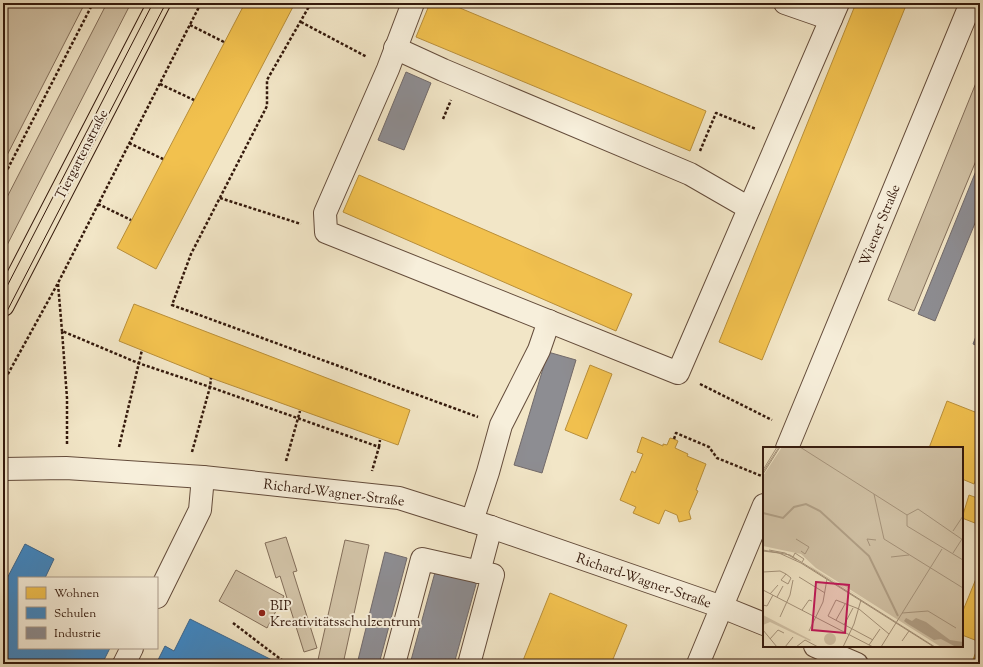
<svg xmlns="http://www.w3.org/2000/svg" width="983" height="667" font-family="'Sorts Mill Goudy',serif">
	<rect width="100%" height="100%" fill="#f2e6c7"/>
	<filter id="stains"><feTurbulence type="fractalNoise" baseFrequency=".005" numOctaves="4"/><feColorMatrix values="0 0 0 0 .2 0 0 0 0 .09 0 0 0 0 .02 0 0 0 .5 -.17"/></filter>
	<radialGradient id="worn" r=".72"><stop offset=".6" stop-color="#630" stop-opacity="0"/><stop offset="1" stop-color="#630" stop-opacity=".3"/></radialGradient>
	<g fill="#d2c3a7" stroke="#836e5a">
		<path d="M 3,3 L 85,3 L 3,163 Z"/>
		<path d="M 107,3 L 131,3 L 3,253 L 3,205 Z"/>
		<path d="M 980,73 L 980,151 L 914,311 L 888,300 Z"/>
		<path d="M 286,537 L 297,571 L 293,572 L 317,648 L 304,652 L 280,576 L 276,578 L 265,543 Z"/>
		<path d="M 345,540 L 369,545 L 343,664 L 317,664 Z"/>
		<path d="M 236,570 L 284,596 L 267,628 L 219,601 Z"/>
	</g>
	<g fill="#f2c14e" stroke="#b98f3a">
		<path d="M 245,3 L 295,3 L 156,269 L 117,248 Z"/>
		<path d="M 430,3 L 448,3 L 706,111 L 690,151 L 416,37 Z"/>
		<path d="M 856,3 L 907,3 L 762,360 L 719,342 Z"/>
		<path d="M 359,175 L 632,294 L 616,331 L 343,212 Z"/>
		<path d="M 134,304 L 410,410 L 398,445 L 211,378 L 119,341 Z"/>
		<path d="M 590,365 L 612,374 L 587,439 L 565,430 Z"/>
		<path d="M 947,401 L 980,414 L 980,467 L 974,484 L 962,479 L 962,448 L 929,448 Z"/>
		<path d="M 642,437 L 663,446 L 663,444 L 667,445 L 670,438 L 674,439 L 678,441 L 675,448 L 688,454 L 687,456 L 706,464 L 696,490 L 698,491 L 689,512 L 691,519 L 679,522 L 677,515 L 665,510 L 659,524 L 633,513 L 636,507 L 620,500 L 632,471 L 635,473 L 643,454 L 637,452 Z"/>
		<path d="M 969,495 L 980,499 L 980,525 L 962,518 Z"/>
		<path d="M 980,569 L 980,664 L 977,664 L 972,662 L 980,642 L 962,635 L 962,613 Z"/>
		<path d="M 550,593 L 627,625 L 611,664 L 522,663 Z"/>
	</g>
	<g fill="#3f88c5" stroke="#3c678e">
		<path d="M 25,544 L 54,559 L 45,578 L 19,578 L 19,648 L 110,648 L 102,664 L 3,664 L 3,586 Z"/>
		<path d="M 190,619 L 280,664 L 156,664 L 165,646 L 174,651 Z"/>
	</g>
	<g fill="#8d8d92" stroke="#726a6a">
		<path d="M 406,72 L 431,83 L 404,150 L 378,140 Z"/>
		<path d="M 980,161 L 980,211 L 935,321 L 918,314 Z"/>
		<path d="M 980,326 L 980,347 L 973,344 Z"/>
		<path d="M 548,352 L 576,360 L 542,473 L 514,465 Z"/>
		<path d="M 385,552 L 407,558 L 379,664 L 357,664 Z"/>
		<path d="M 437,565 L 478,577 L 454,664 L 410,664 Z"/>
	</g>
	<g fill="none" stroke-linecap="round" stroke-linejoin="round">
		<defs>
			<g id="minor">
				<path d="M 413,3 L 388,69 L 325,213 L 326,232 L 678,373 L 838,3"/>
				<path d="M 785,3 L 831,19"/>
				<path d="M 395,48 L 443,70 L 690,174 L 749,208"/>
				<path d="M 787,448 L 971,3"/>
				<path d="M 3,469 L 66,468 L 203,477 L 399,498 L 491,527 L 722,607 L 764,624"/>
				<path d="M 472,521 L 488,472 L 501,425 L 539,350 L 549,321"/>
				<path d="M 479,572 L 491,527"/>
				<path d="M 157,597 L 200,510 L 203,477"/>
				<path d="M 815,646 L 857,664"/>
				<path d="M 124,664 L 132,648"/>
				<path d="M 394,664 L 422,559 L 493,575 L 469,664"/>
				<path d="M 698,664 L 764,505"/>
			</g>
			<path id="major" d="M 3,305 L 159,3"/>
		</defs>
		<use href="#minor" stroke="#644c3b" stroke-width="24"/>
		<use href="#major" stroke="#34190c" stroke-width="24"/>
		<g stroke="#34190c" stroke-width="2.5" stroke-dasharray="3 2" stroke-linecap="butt">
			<path d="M 311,3 L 267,80 L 267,106 L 191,254 L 172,305 L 478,417"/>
			<path d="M 301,22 L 367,57"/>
			<path d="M 190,25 L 224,42"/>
			<path d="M 160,84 L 194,100"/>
			<path d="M 443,119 L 451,100"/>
			<path d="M 129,143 L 163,159"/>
			<path d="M 700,151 L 716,113 L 756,129"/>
			<path d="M 3,178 L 93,3"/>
			<path d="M 220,198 L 301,224"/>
			<path d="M 98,204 L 131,220"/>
			<path d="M 58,284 L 62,331"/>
			<path d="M 3,383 L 58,283 L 201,3"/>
			<path d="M 700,384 L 772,420"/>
			<path d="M 674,439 L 676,433 L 709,447 L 717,458 L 764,477"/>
			<path d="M 67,444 L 67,398 L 62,331 L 138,363 L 210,387 L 379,447 L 372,471"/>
			<path d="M 119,447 L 142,350"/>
			<path d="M 379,447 L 380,440"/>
			<path d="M 192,452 L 210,387 L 211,378"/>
			<path d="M 286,461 L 300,411"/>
			<path d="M 233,623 L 287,664"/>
		</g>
		<use href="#minor" stroke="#f7efdb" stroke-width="22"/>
		<use href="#major" stroke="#f2e6c7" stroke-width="22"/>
		<g stroke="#34190c" stroke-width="1">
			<path d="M 3,294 L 153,3"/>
			<path d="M 3,319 L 166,3"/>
		</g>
	</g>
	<circle fill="#8f2418" stroke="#f7efdb" stroke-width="1.5" cx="262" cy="613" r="4"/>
	<g text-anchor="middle" stroke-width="4" stroke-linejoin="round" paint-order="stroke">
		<g font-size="14" fill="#34190c" stroke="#f7efdb">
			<text transform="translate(81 154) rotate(-63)" y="5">Tiergartenstraße</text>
			<text transform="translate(879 225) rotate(-68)" y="5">Wiener Straße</text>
			<text transform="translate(334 492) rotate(7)" y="5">Richard-Wagner-Straße</text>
			<text transform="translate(644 580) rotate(19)" y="5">Richard-Wagner-Straße</text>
		</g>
		<g font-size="14" fill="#34190c" stroke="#f7efdb" text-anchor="start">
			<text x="270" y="610">BIP<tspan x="270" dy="16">Kreativitätsschulzentrum</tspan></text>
		</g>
	</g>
	<g transform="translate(763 447)">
		<rect width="200" height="200" fill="#f2e6c7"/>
		<path d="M 19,0 L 200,0 L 200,200 L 178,200 L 53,121 L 38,107 L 0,99 L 0,29 ZM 46,118 L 50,121 L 113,160 L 50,122 ZM 0,168 L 48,193 L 47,194 L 7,175 L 0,178 ZM61 192a6 6 0 1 1 12 0a6 6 0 1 1-12 0Z" fill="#d2c3a7"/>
		<path d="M 143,171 L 149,174 L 153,171 L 163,175 L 187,193 L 200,195 L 200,200 L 193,200 L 178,192 L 171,193 L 145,177 L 141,174 Z" fill="#b1a087"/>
		<path fill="none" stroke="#b1a087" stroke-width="2" d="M 0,66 L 20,71 L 31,60 L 43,57 L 57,64 L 106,109 L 135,169"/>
		<path fill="none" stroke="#a6947c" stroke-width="1" d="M 37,0 L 144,68M 0,23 L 14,0M 0,25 L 16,0M 0,27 L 17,0M 111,47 L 121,92 L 200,141M 144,68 L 144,79 L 200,113M 144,68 L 155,62 L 200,93M 190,84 L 200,69M 33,92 L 46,100 L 42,107 L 38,104M 107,99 L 104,92 L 113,93M 0,103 L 27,108 L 172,200M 6,103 L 22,106 L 34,113M 0,104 L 16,106 L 38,116 L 171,200M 190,106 L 199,92M 30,110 L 32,106 L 41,112 L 39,115M 128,110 L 146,108M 0,125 L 17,124 L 23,127 L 28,131 L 25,137 L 18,133 L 23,127M 36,130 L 62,146M 0,143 L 110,200M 7,147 L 15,138M 14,150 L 20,139M 0,158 L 4,159 L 10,148M 39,163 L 46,153 L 49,154M 139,166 L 165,164 L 193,181M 17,170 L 27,148 L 30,133M 73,173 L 82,157M 81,178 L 90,161M 0,183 L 14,200M 46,184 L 60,155 L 64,132M 7,192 L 15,183 L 21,186M 110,193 L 65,169 L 73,153 L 96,162 L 126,187M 139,194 L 146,184M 106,198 L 117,182M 22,200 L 30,190M 33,200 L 42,193 L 55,200M 80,200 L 91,177 L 98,153M 118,200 L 179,102"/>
		<path fill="#c2185b" fill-opacity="0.15" stroke="#c2185b" stroke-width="2" d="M 53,135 L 86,138 L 82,186 L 49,183 Z"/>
		<rect width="200" height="200" fill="none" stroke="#34190c" stroke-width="2"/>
	</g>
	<rect width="983" height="667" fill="none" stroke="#f2e6c7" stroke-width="16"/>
	<rect x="4" y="4" width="975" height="659" fill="none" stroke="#34190c" stroke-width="2"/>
	<rect x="8" y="8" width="967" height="651" fill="none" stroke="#34190c"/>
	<rect x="18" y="577" width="140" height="72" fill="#f7efdb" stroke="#a99988"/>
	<rect x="26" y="587" width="20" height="12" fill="#f2c14e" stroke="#a99988"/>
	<text x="54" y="597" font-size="12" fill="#34190c">Wohnen</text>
	<rect x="26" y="607" width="20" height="12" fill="#3f88c5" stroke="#a99988"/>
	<text x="54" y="617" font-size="12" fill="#34190c">Schulen</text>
	<rect x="26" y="627" width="20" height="12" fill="#8d8d92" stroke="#a99988"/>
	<text x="54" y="637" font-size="12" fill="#34190c">Industrie</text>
	<rect width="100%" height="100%" filter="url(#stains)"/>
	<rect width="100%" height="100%" fill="url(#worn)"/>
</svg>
